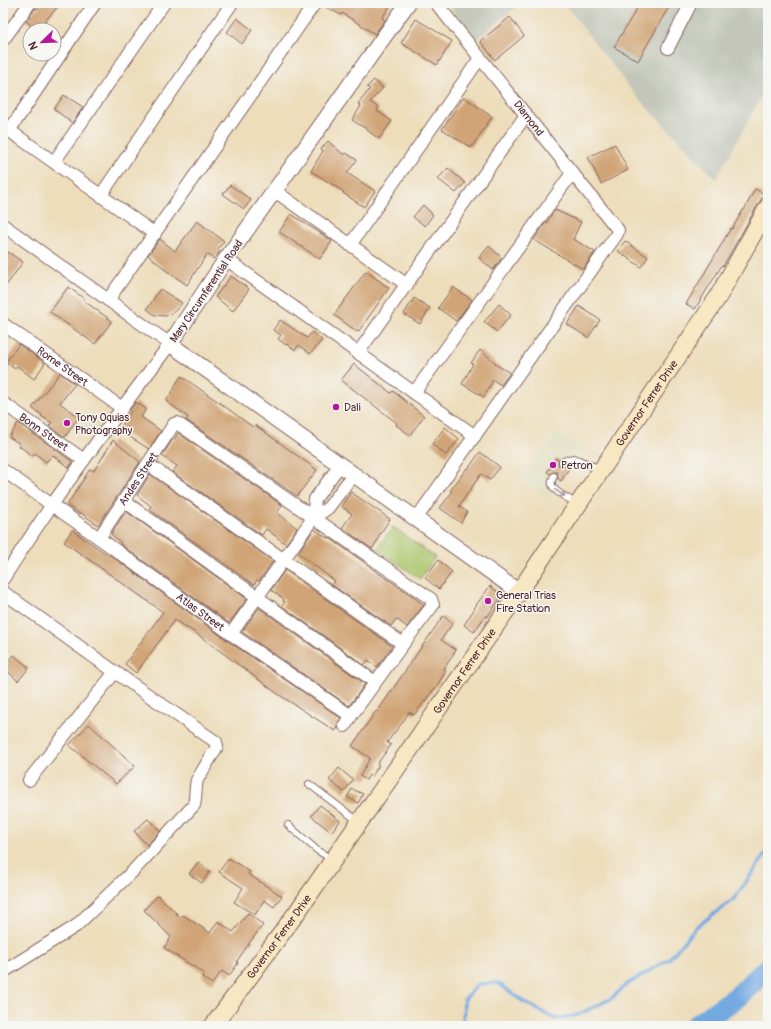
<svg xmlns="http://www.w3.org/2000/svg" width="771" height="1029" font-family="Pangolin,sans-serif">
	<rect width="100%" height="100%" fill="#f6f6f2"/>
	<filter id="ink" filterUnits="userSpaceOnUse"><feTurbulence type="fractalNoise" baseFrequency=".025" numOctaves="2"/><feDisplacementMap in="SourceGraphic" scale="8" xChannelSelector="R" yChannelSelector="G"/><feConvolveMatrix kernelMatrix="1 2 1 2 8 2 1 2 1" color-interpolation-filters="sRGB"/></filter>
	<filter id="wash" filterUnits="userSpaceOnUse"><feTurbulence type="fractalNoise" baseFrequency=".012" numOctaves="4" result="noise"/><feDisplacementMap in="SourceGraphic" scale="16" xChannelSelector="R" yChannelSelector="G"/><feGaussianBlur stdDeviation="0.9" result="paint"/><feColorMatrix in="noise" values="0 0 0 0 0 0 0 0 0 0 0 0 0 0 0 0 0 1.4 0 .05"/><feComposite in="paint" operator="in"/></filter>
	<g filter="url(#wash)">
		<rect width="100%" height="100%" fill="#edddbb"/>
		<path fill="#dfddbb" d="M 557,431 L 583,449 L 549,499 L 522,480 Z"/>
		<g fill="#c3c6b9">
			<path d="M 446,3 L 521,3 L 477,39 Z"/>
			<path d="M 564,3 L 768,3 L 768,85 L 716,179 L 636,96 Z"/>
		</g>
		<path fill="#acc56b" stroke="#7b724b" d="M 393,527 L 435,557 L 420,579 L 377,549 Z"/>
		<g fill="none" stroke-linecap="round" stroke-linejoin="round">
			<path stroke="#73a9e1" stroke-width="3.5" d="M 463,1026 L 464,1000 L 478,984 L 498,983 L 524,1002 L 555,1019 L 578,1015 L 612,998 L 626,985 L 669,959 L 696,927 L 733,900 L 768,851"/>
			<path stroke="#73a9e1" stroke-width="22" d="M 695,1026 L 737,997 L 768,968"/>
		</g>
		<g id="blocks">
			<g fill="#d0a476">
				<path d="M 42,3 L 61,3 L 37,30 L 26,21 L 36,8 L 37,9 Z"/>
				<path d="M 322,3 L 392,3 L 382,18 L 385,20 L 375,34 L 342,13 L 341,15 L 322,5 Z"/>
				<path d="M 640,3 L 671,3 L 638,61 L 614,47 Z"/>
				<path d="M 510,17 L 524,36 L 495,60 L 480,41 Z"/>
				<path d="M 237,18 L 252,30 L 242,44 L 227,32 Z"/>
				<path d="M 416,19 L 452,41 L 437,65 L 401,43 Z"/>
				<path d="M 374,80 L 383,88 L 370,102 L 379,108 L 377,111 L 392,121 L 379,139 L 367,130 L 368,130 L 352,120 L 361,106 L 358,104 L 370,89 L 367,87 Z"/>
				<path d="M 64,95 L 83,107 L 72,123 L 54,109 Z"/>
				<path d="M 464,97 L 492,117 L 471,148 L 442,129 Z"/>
				<path d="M 328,141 L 344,155 L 346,153 L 357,160 L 347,173 L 375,191 L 364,207 L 343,193 L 344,192 L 311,171 L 323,151 L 321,149 Z"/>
				<path d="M 615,144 L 628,170 L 601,184 L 588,157 Z"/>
				<path d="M 448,168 L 465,183 L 456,193 L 438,179 Z"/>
				<path d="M 230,185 L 251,200 L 244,209 L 223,194 Z"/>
				<path d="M 755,189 L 764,194 L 723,266 L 722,265 L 695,309 L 686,304 L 704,274 L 731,228 L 732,229 L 743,210 L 744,210 Z"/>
				<path d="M 423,205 L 433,215 L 425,226 L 413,217 Z"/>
				<path d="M 555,210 L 581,222 L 573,239 L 595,252 L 583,269 L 534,240 L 546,222 L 547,223 L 550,217 Z"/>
				<path d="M 291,214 L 332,241 L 320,259 L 279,232 Z"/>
				<path d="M 197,221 L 224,241 L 218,249 L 220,251 L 214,259 L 207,254 L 187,285 L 164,269 L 164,268 L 148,255 L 160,239 L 175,251 Z"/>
				<path d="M 625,241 L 648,257 L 641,267 L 618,251 Z"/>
				<path d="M 489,246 L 502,258 L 493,270 L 479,258 Z"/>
				<path d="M 8,252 L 23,262 L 3,290 L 3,259 Z"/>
				<path d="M 366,271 L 389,288 L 358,332 L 334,315 Z"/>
				<path d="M 231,276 L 249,289 L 233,311 L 215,297 Z"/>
				<path d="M 68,287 L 85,299 L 84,301 L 112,321 L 95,344 L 50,312 Z"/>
				<path d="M 453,287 L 472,300 L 456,321 L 438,308 Z"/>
				<path d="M 160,289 L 182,303 L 175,311 L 166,316 L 155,315 L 147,309 Z"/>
				<path d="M 414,298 L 430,308 L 420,324 L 404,314 Z"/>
				<path d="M 499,304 L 511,315 L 497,332 L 484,322 Z"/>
				<path d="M 579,306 L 600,320 L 588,338 L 567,324 Z"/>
				<path d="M 280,320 L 307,338 L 312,332 L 322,340 L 310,354 L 299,345 L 295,350 L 287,344 L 286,345 L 278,339 L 281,335 L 273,330 Z"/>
				<path d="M 19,344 L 45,363 L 34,379 L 17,366 L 15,369 L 6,362 Z"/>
				<path d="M 480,350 L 496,363 L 495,364 L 510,373 L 501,385 L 493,380 L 484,397 L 462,384 L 473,364 L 471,363 Z"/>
				<path d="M 354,364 L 391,393 L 393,391 L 424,416 L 410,435 L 396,425 L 397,423 L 341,380 Z"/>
				<path d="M 60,373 L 75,384 L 60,403 L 79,417 L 65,437 L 49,426 L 52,423 L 41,416 L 42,415 L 32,408 Z"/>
				<path d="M 181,376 L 220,403 L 253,427 L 255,425 L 269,435 L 317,470 L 297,496 L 186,420 L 188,417 L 166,401 L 175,388 L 174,387 Z"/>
				<path d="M 136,402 L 146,409 L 141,417 L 161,431 L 149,449 L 119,430 L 131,411 L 130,410 Z"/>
				<path d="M 18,423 L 73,462 L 71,464 L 69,468 L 53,455 L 46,462 L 35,453 L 33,456 L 19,446 L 20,444 L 9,437 Z"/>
				<path d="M 445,427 L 459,439 L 446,455 L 432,444 Z"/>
				<path d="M 178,433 L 282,505 L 277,513 L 297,528 L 286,544 L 266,529 L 262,535 L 172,472 L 177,466 L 162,456 L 173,439 L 174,440 Z"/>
				<path d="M 113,440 L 140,462 L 98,525 L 81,513 L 80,514 L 67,505 L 90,469 L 94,471 Z"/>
				<path d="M 480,452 L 500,467 L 490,480 L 481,474 L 459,506 L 467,512 L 461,523 L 440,508 L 452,492 L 450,491 L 467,468 L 468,469 Z"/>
				<path d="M 556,458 L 558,459 L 558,462 L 559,466 L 562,466 L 566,465 L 570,467 L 561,481 L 558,479 L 558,476 L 557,472 L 554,472 L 550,474 L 547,472 Z"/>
				<path d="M 150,474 L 273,561 L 259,581 L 257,580 L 254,585 L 149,509 L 151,506 L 137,495 Z"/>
				<path d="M 351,492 L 390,519 L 378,537 L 379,538 L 372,549 L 342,528 L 352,514 L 341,506 Z"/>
				<path d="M 126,511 L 247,599 L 229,623 L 120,544 L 121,543 L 111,534 Z"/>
				<path d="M 314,529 L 327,538 L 328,537 L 371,567 L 371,568 L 411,595 L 424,605 L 407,627 L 396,619 L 391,626 L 332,585 L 335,581 L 298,553 Z"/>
				<path d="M 72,530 L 109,556 L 110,555 L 227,640 L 341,718 L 338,722 L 338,728 L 335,731 L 278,694 L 197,634 L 186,627 L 186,628 L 175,620 L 136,673 L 125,664 L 163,612 L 64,542 Z"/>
				<path d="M 438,560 L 452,572 L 439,589 L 425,578 Z"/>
				<path d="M 285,570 L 392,646 L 377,667 L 368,660 L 364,665 L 282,606 L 285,602 L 283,601 L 284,599 L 271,590 Z"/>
				<path d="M 490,586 L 503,595 L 487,617 L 485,616 L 474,632 L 464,625 L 475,608 L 474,608 Z"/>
				<path d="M 259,608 L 365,684 L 349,706 L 242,632 Z"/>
				<path d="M 443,616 L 453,623 L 441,640 L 456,650 L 444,669 L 446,671 L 438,684 L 414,715 L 409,712 L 402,723 L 387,742 L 391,745 L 377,764 L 379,765 L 372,776 L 369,775 L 366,780 L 360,776 L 370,758 L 352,746 L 376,711 L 377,712 Z"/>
				<path d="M 14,655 L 29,668 L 18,681 L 3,667 Z"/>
				<path d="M 89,724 L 135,766 L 116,784 L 69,745 Z"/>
				<path d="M 339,768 L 353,780 L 344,792 L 329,780 Z"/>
				<path d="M 352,789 L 363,794 L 358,803 L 347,797 Z"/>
				<path d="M 320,805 L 340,821 L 331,832 L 311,816 Z"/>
				<path d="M 148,819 L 160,831 L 147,845 L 134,831 Z"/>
				<path d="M 229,858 L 250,872 L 248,874 L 282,896 L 274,907 L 264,900 L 255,915 L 234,902 L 243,888 L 219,872 Z"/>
				<path d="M 198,862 L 210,871 L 202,883 L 189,874 Z"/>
				<path d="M 158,895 L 181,918 L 183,915 L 210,933 L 218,921 L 233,932 L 248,913 L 263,925 L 250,942 L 237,961 L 238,963 L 229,976 L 222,971 L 212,984 L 202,977 L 204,973 L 164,948 L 171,937 L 144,910 Z"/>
			</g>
		</g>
	</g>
	<g filter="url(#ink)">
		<use href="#blocks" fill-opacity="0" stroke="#83625d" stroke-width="1"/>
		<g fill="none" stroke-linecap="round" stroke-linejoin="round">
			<defs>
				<g id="service">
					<path d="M 562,462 L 568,459 L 574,458 L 600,469"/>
					<path d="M 554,476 C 552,479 551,482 552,485 C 554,492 571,500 578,504"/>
					<path d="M 309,784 L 358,821"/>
					<path d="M 288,825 L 318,851 L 332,859"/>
				</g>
				<g id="minor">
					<path d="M 3,40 L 30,3"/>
					<path d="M 668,48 L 691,3"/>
					<path d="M 3,126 L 155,234"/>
					<path d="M 9,131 L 95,3"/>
					<path d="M 54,162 L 164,3"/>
					<path d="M 275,191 L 407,285"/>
					<path d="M 101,195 L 232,3"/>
					<path d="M 3,225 L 170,344 C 130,397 90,450 52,505 C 35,529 19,554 3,579"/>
					<path d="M 350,245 L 480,58"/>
					<path d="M 226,259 L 475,436"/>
					<path d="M 108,300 L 315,3"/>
					<path id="s1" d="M 3,324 L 122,408"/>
					<path d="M 358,353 L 526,115"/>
					<path d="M 414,393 L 572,173"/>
					<path id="s2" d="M 3,403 L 84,460"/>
					<path d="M 148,464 L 403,644"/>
					<path id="s3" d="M 3,470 L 52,505 L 99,538 L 231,634 L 351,716"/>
					<path d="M 124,501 L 375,682"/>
					<path d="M 313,518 L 315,499 L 340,465"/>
					<path d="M 416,519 L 617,234 L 618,230 L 615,226 L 436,3"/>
					<path id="s4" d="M 99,538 L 174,424 L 177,423 L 431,599 L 433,605 L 403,644 L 351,716 L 345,726"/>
					<path d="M 3,592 L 115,672 L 216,742 L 217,746 L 215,750 L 197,780 C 195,788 196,797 194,805 L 133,871 L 76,926 L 3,972"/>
					<path d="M 231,634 L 313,518 L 328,508 L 353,475"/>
					<path d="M 29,780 L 115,672"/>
				</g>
				<path id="tertiary" d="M 408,3 L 226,259 L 170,344 L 519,592"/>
				<g id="secondary">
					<path id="s5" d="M 213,1026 L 295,915 L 519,592 L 718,297 L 768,207"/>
				</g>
			</defs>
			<use href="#service" stroke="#83625d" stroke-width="8"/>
			<use href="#minor" stroke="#83625d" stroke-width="14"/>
			<use href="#tertiary" stroke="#83625d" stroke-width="17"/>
			<use href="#secondary" stroke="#83625d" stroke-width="19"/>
			<use href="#service" stroke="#fff" stroke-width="6"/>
			<use href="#minor" stroke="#fff" stroke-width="12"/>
			<use href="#tertiary" stroke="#fff" stroke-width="15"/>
			<use href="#secondary" stroke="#f7e8c3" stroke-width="17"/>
		</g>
		<defs><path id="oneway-shaft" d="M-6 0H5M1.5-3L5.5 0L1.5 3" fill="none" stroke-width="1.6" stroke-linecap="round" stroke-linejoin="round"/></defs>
		<use stroke="#ae9aa0" href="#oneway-shaft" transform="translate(560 493) rotate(33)"/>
	</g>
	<g fill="#b5179e" stroke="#f6f6f2" stroke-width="1.5">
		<circle cx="336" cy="407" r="4"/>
		<circle cx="67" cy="423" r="4"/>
		<circle cx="553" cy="465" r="4"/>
		<circle cx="488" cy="601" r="4"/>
	</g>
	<g text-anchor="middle" stroke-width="3" stroke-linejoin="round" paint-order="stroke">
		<g font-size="11" fill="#4a1f2b" stroke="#f6f6f2">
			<text transform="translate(529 118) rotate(52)" y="4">Diamond</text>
			<text transform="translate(206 291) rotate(-56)" y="4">Mary Circumferential Road</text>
			<text dy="4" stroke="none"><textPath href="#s1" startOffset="73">Rome Street</textPath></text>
			<text dy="4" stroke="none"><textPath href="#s5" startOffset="759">Governor Ferrer Drive</textPath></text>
			<text dy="4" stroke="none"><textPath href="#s2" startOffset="50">Bonn Street</textPath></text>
			<text dy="4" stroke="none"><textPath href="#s4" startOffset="71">Andes Street</textPath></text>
			<text dy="4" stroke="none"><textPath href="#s3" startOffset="243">Atlas Street</textPath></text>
			<text dy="4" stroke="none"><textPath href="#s5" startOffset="435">Governor Ferrer Drive</textPath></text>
			<text dy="4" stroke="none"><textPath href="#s5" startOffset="111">Governor Ferrer Drive</textPath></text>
		</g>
		<g font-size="11" fill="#4a1f2b" stroke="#f6f6f2" text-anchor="start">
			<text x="344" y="411">Dali</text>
			<text x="75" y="421">Tony Oquias<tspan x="75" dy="13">Photography</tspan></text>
			<text x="561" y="469">Petron</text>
			<text x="496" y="599">General Trias<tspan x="496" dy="13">Fire Station</tspan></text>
		</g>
	</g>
	<rect width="771" height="1029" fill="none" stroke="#f6f6f2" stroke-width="16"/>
	<g transform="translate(42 42) rotate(247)"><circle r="19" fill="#f6f6f2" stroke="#b1a0a2"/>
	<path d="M0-3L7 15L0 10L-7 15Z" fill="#b5179e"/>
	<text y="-6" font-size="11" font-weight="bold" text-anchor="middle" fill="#4a1f2b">N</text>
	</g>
</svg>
